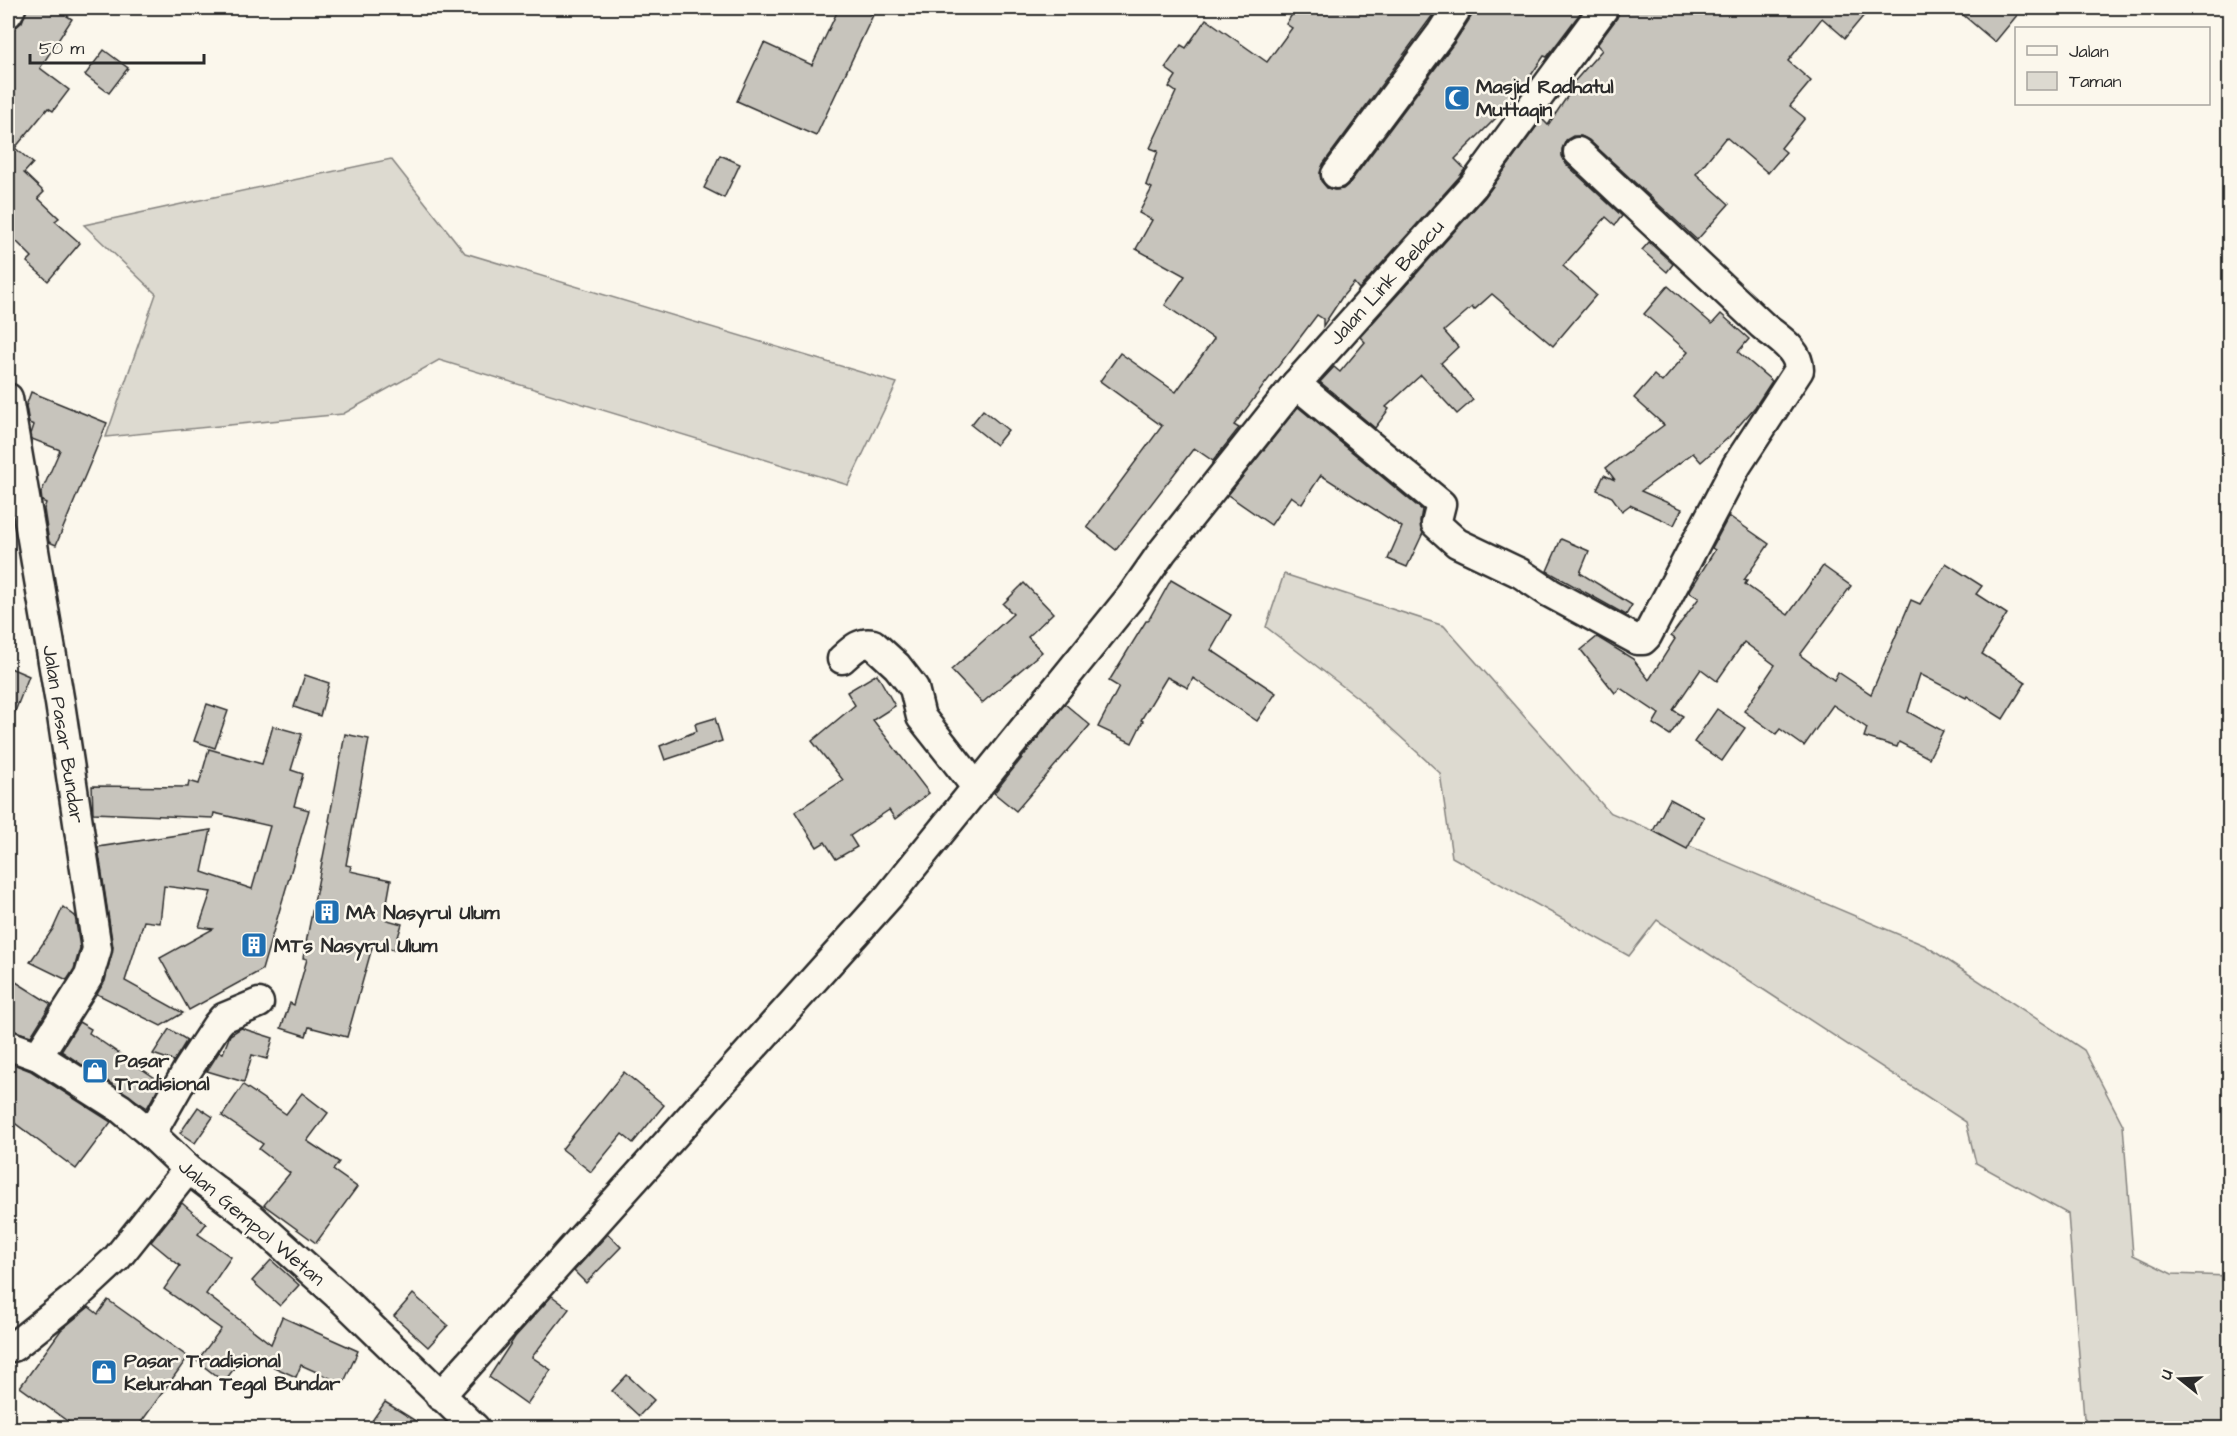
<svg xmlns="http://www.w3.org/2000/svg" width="2237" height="1436" font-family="'Architects Daughter',sans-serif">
	<rect width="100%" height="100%" fill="#fbf7ec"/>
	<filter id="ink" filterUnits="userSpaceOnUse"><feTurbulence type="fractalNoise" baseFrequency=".0167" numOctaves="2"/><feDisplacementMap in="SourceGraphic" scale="12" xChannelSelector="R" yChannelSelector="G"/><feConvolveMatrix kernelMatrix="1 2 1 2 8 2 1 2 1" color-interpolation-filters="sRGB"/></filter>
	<g filter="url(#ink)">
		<g fill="#dddad0" stroke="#84827e" stroke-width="1.5">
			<path d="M 391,159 L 465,253 L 897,383 L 848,485 L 439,360 L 343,414 L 106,437 L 156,294 L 84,225 Z"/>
			<path d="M 1284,574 L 1444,626 L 1609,812 L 1926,946 L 2084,1050 L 2123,1125 L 2133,1255 L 2172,1274 L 2229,1276 L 2229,1428 L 2090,1428 L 2084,1418 L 2068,1214 L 1976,1163 L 1966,1122 L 1657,920 L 1629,956 L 1452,857 L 1440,773 L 1358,698 L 1266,627 Z"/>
		</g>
		<g fill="#c7c4bc" stroke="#2b2b2b" stroke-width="1.5">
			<path d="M 27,8 L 73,8 L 67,16 L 72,19 L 40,68 L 69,90 L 53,111 L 48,108 L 15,148 L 33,163 L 24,173 L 44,192 L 38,198 L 59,218 L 55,221 L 80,243 L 48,281 L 27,262 L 32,257 L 8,233 L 8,29 L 15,28 L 22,22 Z"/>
			<path d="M 839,8 L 858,8 L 873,15 L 816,136 L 737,101 L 764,43 L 812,65 Z"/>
			<path d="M 1296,8 L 1438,8 L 1323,164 L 1320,173 L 1321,181 L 1327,188 L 1335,190 L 1343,189 L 1349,184 L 1454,43 L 1471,17 L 1473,8 L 1584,8 L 1547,57 L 1544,56 L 1515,99 L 1455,159 L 1465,169 L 1460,176 L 1359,289 L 1354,283 L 1342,297 L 1323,326 L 1323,319 L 1317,315 L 1234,425 L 1239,428 L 1213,461 L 1194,448 L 1116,550 L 1087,527 L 1162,426 L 1100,381 L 1120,353 L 1176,392 L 1214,339 L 1165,305 L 1185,276 L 1136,249 L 1152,220 L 1139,213 L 1152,188 L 1146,185 L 1158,151 L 1150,148 L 1176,92 L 1169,87 L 1176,76 L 1165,68 L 1181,45 L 1186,48 L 1206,19 L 1267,62 L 1292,28 L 1286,24 Z"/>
			<path d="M 1620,8 L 1870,8 L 1845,38 L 1822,18 L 1788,61 L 1811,81 L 1790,106 L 1805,118 L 1781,148 L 1786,152 L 1768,173 L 1726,137 L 1696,174 L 1729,204 L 1697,240 L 1589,140 L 1581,136 L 1573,136 L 1566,140 L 1562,149 L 1562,156 L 1566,164 L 1622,216 L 1615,225 L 1606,217 L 1563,266 L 1596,295 L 1553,346 L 1492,294 L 1474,310 L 1472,307 L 1444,331 L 1458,347 L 1441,363 L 1473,400 L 1457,414 L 1421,375 L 1386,407 L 1389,409 L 1375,428 L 1320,382 L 1334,367 L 1340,372 L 1365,342 L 1360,337 L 1485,197 L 1542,119 L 1548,125 L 1575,85 L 1573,83 L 1602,50 L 1597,45 L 1617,18 Z"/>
			<path d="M 1955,8 L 2023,8 L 1995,42 Z"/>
			<path d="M 104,50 L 128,68 L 109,93 L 85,75 Z"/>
			<path d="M 720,155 L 740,164 L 724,198 L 704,188 Z"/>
			<path d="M 1649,242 L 1673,264 L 1667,272 L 1642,250 Z"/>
			<path d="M 1668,286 L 1712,324 L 1721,314 L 1749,339 L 1738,352 L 1772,381 L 1755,407 L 1729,437 L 1701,462 L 1693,453 L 1641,491 L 1682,509 L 1674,525 L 1630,505 L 1622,511 L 1612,497 L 1597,490 L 1604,475 L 1615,480 L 1606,468 L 1664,425 L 1634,398 L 1654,375 L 1662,382 L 1688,352 L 1644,314 Z"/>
			<path d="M 31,392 L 107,423 L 56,545 L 49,542 L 44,509 L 46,503 L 42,501 L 41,493 L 60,450 L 32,439 L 31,434 L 34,425 L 29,423 L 26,406 Z"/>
			<path d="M 1298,407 L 1422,510 L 1420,521 L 1423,533 L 1407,567 L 1388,559 L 1402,527 L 1321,475 L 1302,504 L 1291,496 L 1271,525 L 1228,495 Z"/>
			<path d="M 983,410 L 1008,430 L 996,445 L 971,425 Z"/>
			<path d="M 1729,516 L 1769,544 L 1744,580 L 1747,581 L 1745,584 L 1788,615 L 1823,566 L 1851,586 L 1800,655 L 1834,680 L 1838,672 L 1871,694 L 1911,600 L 1920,604 L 1946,563 L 1982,586 L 1976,594 L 2007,614 L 1982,654 L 2026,682 L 2003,719 L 1967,696 L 1966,698 L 1920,674 L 1908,712 L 1943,731 L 1929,758 L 1899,742 L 1897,747 L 1864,737 L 1867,728 L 1833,705 L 1804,746 L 1780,729 L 1776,734 L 1744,711 L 1775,665 L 1744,642 L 1717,681 L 1701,669 L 1673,710 L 1683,716 L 1670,735 L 1653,724 L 1659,714 L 1620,688 L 1615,693 L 1581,650 L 1597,637 L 1633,659 L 1649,680 L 1675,639 L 1671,636 L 1699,598 L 1689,592 L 1715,550 L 1712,548 Z"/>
			<path d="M 1561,539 L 1589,551 L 1580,573 L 1632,605 L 1626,615 L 1547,571 Z"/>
			<path d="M 1171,580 L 1231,615 L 1211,650 L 1276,693 L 1257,721 L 1193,678 L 1188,688 L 1167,677 L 1141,720 L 1143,721 L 1132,743 L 1098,727 L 1119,687 L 1109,681 L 1146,621 L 1148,621 Z"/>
			<path d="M 1024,583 L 1053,613 L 1028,637 L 1042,652 L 982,703 L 951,670 L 1013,614 L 1003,604 Z"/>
			<path d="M 8,667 L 29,676 L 9,727 L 8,726 Z"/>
			<path d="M 877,674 L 895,706 L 873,720 L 929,793 L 895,819 L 889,810 L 850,836 L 857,847 L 836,859 L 825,842 L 817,847 L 795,812 L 843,780 L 812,741 L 855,705 L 847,692 Z"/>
			<path d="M 305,675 L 329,683 L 320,716 L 294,707 Z"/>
			<path d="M 207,704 L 228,711 L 215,748 L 194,741 Z"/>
			<path d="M 1065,704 L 1090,725 L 1016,811 L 994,793 Z"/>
			<path d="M 1717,709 L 1745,728 L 1722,761 L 1694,742 Z"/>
			<path d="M 715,718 L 722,741 L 665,760 L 660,746 L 697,731 L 695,724 Z"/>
			<path d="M 273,726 L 302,734 L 291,770 L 303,774 L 294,806 L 309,810 L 262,970 L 189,1010 L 160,958 L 213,929 L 199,927 L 211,892 L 164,886 L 160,923 L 144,921 L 125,981 L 183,1013 L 161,1026 L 97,994 L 105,981 L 113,947 L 98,847 L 211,830 L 202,872 L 252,889 L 270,826 L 214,813 L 213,818 L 93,813 L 92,786 L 188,787 L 189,781 L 199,784 L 209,749 L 262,764 Z"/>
			<path d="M 345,734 L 369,739 L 346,865 L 351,866 L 350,871 L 391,880 L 384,919 L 402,924 L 394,950 L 373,944 L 347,1037 L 309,1027 L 306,1036 L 281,1028 L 290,1003 L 294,1005 L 307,959 L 303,958 L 330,822 L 329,821 Z"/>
			<path d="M 1670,799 L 1704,817 L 1687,849 L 1653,831 Z"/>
			<path d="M 63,907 L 75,916 L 80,948 L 74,969 L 67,980 L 30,962 L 53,929 Z"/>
			<path d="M 8,977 L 51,1004 L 31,1036 L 8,1029 Z"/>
			<path d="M 79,1022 L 91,1029 L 89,1033 L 161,1082 L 147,1108 L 61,1051 Z"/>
			<path d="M 241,1028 L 273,1038 L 267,1059 L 252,1055 L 244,1082 L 207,1071 L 219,1052 L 223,1053 L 230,1035 Z"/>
			<path d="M 169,1029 L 187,1040 L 174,1061 L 153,1054 Z"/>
			<path d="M 8,1062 L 31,1071 L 111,1122 L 76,1169 L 8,1118 Z"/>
			<path d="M 624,1072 L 664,1105 L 633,1143 L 622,1134 L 591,1172 L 562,1149 Z"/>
			<path d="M 243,1085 L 286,1114 L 302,1093 L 328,1113 L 307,1141 L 339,1162 L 333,1170 L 357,1187 L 316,1243 L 264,1205 L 290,1173 L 259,1149 L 263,1144 L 222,1116 Z"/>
			<path d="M 198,1107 L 213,1117 L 195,1143 L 180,1133 Z"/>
			<path d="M 182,1203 L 206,1224 L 198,1234 L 231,1257 L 206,1294 L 271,1344 L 282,1317 L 358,1351 L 343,1384 L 301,1365 L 296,1377 L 245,1354 L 224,1382 L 197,1361 L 221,1329 L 164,1289 L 180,1266 L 151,1242 Z"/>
			<path d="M 608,1234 L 621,1247 L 586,1283 L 574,1271 Z"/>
			<path d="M 271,1260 L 299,1285 L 280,1306 L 252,1281 Z"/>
			<path d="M 413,1294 L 448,1325 L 428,1347 L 394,1316 Z"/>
			<path d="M 552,1296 L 569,1309 L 532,1357 L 551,1370 L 527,1404 L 489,1377 L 515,1337 Z"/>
			<path d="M 108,1300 L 188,1357 L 137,1428 L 77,1428 L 20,1387 L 61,1330 L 89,1307 L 98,1314 Z"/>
			<path d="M 627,1375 L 654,1400 L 639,1416 L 612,1391 Z"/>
			<path d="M 385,1402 L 427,1428 L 367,1428 Z"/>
		</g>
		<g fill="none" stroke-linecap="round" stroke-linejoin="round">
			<defs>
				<g id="minor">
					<path d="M 8,13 L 11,8"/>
					<path d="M 1336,174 L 1441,33 L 1457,8"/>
					<path d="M 1296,384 L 1441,504 L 1436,524 L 1457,543 L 1520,573 L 1550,593 L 1637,640 L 1643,640 L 1647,636 L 1737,465 L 1799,370 C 1799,349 1777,338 1762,325 L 1578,152"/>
					<path d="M 8,398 L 60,703 L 97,949 L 89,976 L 38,1056"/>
					<path d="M 842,659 C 852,650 860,641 873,644 L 897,666 L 914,688 L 921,717 L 977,788"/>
					<path d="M 8,1045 L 38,1056 L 120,1108 L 151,1134 L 188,1169 L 252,1218 L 341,1298 L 475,1428"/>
					<path d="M 151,1134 L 188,1069 L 217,1025 L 223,1018 L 259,1003"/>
					<path d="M 13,1347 L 73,1299 L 117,1258 L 188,1169"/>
					<path d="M 440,1396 L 889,896 L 1132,595 L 1162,552 L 1296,384 L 1473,186 L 1604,8"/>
				</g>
			</defs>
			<use href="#minor" stroke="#2b2b2b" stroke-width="33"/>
			<use href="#minor" stroke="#fbf7ec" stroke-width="28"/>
		</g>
	</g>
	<defs>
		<symbol id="mosque-square" viewBox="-11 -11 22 22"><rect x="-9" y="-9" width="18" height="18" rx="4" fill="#1f6fb2" stroke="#fbf7ec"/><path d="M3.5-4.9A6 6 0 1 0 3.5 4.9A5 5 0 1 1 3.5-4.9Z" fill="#fff"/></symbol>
		<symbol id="building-square" viewBox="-11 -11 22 22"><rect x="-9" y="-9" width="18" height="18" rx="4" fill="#1f6fb2" stroke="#fbf7ec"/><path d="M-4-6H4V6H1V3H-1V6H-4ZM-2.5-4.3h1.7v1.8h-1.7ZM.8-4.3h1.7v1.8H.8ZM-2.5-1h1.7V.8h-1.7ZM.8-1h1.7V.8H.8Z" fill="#fff"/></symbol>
		<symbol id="shop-square" viewBox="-11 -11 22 22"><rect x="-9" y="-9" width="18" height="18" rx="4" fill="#1f6fb2" stroke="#fbf7ec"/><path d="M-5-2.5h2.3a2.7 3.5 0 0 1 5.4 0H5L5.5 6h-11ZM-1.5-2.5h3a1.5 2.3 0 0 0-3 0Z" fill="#fff"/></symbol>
	</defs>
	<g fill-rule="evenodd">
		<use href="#mosque-square" x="1442" y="83" width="30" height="30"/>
		<use href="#building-square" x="312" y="897" width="30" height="30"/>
		<use href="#building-square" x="239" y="930" width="30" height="30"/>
		<use href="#shop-square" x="80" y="1056" width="30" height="30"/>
		<use href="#shop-square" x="89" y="1357" width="30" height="30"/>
	</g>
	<g text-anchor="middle" stroke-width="5" stroke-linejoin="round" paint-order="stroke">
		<g font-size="20" font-weight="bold" fill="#2b2b2b" stroke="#fbf7ec" text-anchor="start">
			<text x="1476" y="93">Masjid Radhatul<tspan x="1476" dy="23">Muttaqin</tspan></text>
			<text x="346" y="919">MA Nasyrul Ulum</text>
			<text x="274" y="952">MTs Nasyrul Ulum</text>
			<text x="115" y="1067">Pasar<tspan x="115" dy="23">Tradisional</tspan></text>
			<text x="124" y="1367">Pasar Tradisional<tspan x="124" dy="23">Kelurahan Tegal Bundar</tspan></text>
		</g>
		<g font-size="20" fill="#2b2b2b" stroke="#fbf7ec">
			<text transform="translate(1386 282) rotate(-48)" y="7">Jalan Link Belacu</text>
			<text transform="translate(64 734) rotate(81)" y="7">Jalan Pasar Bundar</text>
			<text transform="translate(252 1222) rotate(40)" y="7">Jalan Gempol Wetan</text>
		</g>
	</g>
	<rect width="2237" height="1436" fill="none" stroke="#fbf7ec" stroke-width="30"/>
	<rect x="15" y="15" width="2207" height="1406" fill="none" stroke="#2b2b2b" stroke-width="2" filter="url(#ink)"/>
	<rect x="2015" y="27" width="195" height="78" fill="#fbf7ec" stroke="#a8a59f" stroke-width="1.5"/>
	<rect x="2027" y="46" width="30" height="9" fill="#fbf7ec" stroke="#a8a59f" stroke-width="1.5"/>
	<text x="2069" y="57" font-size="18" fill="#2b2b2b">Jalan</text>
	<rect x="2027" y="72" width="30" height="18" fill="#dddad0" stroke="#a8a59f" stroke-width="1.5"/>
	<text x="2069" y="87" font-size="18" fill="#2b2b2b">Taman</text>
	<g transform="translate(2180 1379) rotate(288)" stroke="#fbf7ec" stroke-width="4.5" paint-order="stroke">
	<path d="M0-4.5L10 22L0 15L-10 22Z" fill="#2b2b2b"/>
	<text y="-9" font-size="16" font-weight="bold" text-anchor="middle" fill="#2b2b2b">U</text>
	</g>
	<path d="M30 54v9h174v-9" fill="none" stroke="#2b2b2b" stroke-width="3"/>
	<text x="39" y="54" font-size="18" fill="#2b2b2b" stroke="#fbf7ec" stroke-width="4.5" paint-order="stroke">50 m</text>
</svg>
